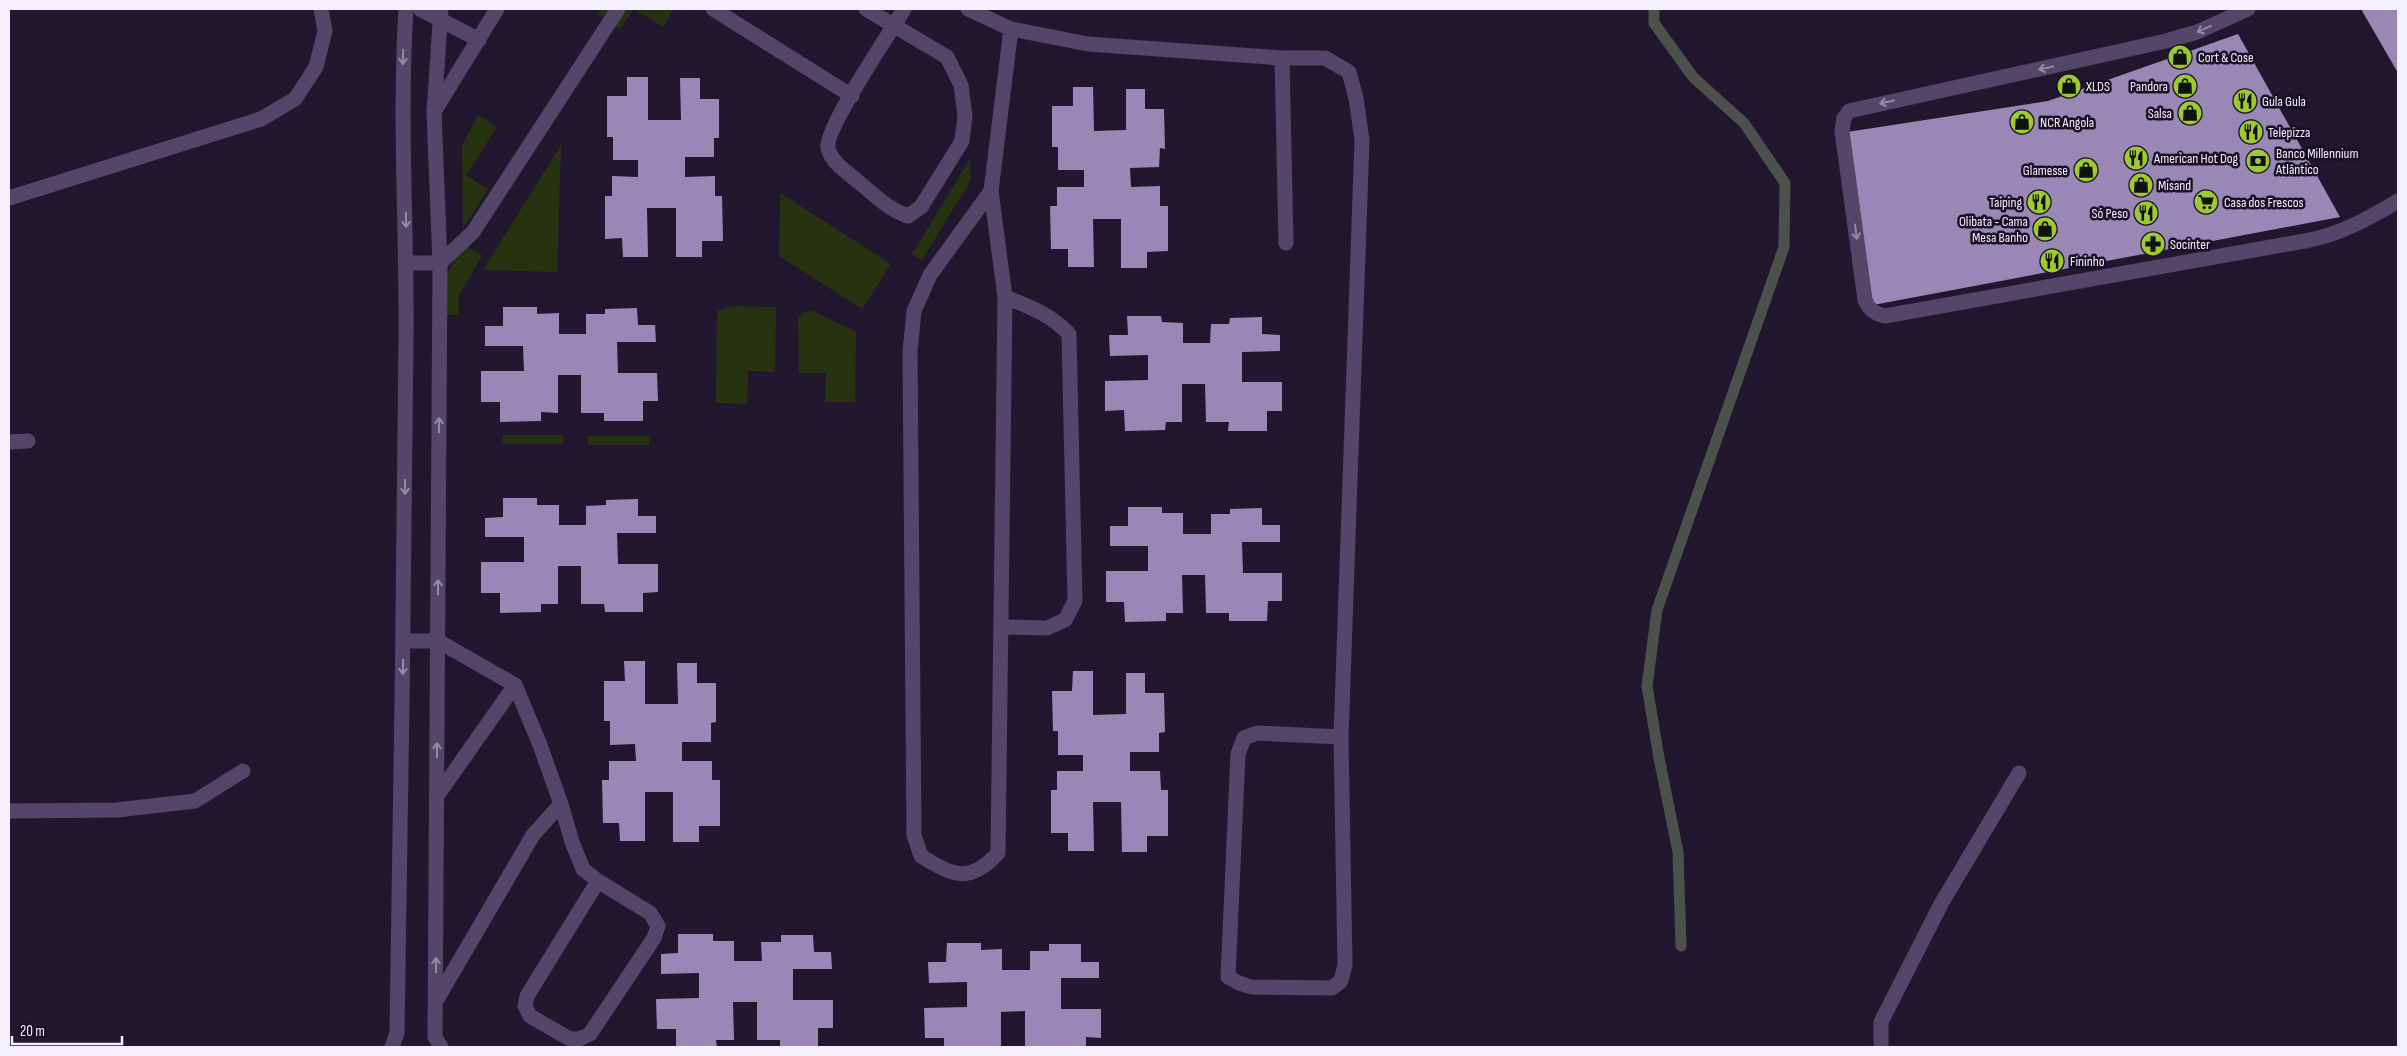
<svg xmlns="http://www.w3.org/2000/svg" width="2407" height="1056" font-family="'Sofia Sans Condensed',sans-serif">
	<rect width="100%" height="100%" fill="#21182f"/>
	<g fill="#273310">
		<path d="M 601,9 L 674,9 L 663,27 L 634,9 L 620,29 L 597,14 Z"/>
		<path d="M 478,115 L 497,127 L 466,175 L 488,189 L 463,228 L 462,146 Z"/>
		<path d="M 561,145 L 557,272 L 483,270 Z"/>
		<path d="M 970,159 L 971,180 L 922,260 L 912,254 Z"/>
		<path d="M 780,193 L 891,264 L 862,309 L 779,256 Z"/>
		<path d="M 463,245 L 482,255 L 459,296 L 459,315 L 433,315 L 433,299 Z"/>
		<path d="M 732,306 L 776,307 L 775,372 L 748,371 L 747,404 L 716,403 L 717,311 Z"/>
		<path d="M 813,311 L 856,332 L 855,402 L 825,402 L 826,373 L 799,373 L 798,319 L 804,312 Z"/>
		<rect x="503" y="435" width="60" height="9"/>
		<rect x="588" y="436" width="61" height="9"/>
	</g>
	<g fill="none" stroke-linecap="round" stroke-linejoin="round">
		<path stroke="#4d514c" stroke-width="11" d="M 1654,9 L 1654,23 L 1693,77 L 1744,123 L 1785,183 L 1784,247 L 1657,610 L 1647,686 L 1659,758 L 1678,852 L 1681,946"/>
	</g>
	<g fill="#9988b5">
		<path d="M 2361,9 L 2398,9 L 2398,73 Z"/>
		<path d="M 2238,34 L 2340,217 L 1873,305 L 1847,132 L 2048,101 Z"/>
		<path d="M 627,77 L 648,77 L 648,120 L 681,120 L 680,78 L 700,78 L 700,99 L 719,99 L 719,138 L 714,138 L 714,157 L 685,157 L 685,177 L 715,176 L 715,196 L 722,196 L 723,241 L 702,241 L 702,257 L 676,257 L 676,208 L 647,208 L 648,257 L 623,257 L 622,238 L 605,239 L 605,196 L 612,196 L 612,176 L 638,177 L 638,160 L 613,160 L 613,137 L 607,137 L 607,96 L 627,96 Z"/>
		<path d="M 1073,87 L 1093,87 L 1094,131 L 1126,130 L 1126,89 L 1145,89 L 1145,109 L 1164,109 L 1165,149 L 1160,148 L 1159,167 L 1130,168 L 1131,187 L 1160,186 L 1160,206 L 1168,206 L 1168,251 L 1147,252 L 1147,268 L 1121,268 L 1121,219 L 1093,219 L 1094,267 L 1068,267 L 1068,249 L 1051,249 L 1050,206 L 1057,206 L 1057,187 L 1084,187 L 1084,170 L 1058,170 L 1058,147 L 1052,147 L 1052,106 L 1073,106 Z"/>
		<path d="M 503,307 L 537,307 L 537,314 L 559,313 L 559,334 L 586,334 L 586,314 L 605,314 L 605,309 L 637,308 L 638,325 L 655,325 L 656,342 L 617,342 L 618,373 L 657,373 L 658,401 L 643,401 L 643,421 L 604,421 L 604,413 L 581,413 L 581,375 L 558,375 L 558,413 L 541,412 L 541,421 L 500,422 L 500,402 L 481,402 L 481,371 L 524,371 L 523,346 L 485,346 L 485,326 L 503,326 Z"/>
		<path d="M 1127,316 L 1161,316 L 1162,322 L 1183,323 L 1183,343 L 1210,343 L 1211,324 L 1229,324 L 1230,318 L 1262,317 L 1262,334 L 1280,335 L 1280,351 L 1242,352 L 1242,382 L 1282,382 L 1282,411 L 1267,411 L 1267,431 L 1228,431 L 1229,422 L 1206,422 L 1205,384 L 1182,384 L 1182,422 L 1166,422 L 1165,430 L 1125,431 L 1124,410 L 1105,411 L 1105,381 L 1148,380 L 1148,355 L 1110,356 L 1109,335 L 1128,335 Z"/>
		<path d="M 503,498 L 537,498 L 537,505 L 559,505 L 559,525 L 586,525 L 586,506 L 606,505 L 606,500 L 638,499 L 638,516 L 656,516 L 656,533 L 617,533 L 618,564 L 658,564 L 658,592 L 643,593 L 643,612 L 605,612 L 604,604 L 581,604 L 581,566 L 558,566 L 558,604 L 541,604 L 541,612 L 500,613 L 500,593 L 481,593 L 481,562 L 524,562 L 524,537 L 485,537 L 485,518 L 503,517 Z"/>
		<path d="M 1128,507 L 1162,507 L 1162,513 L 1183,513 L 1183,534 L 1211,534 L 1211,514 L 1230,514 L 1230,509 L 1262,508 L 1262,525 L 1280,525 L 1280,542 L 1242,542 L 1243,573 L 1282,573 L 1282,601 L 1268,601 L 1267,621 L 1229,621 L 1229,613 L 1206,613 L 1205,575 L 1182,575 L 1183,613 L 1166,613 L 1166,621 L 1125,622 L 1124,602 L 1106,602 L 1106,571 L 1148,571 L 1148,546 L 1110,546 L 1110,526 L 1128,526 Z"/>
		<path d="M 624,661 L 645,661 L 645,704 L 678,704 L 677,663 L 697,663 L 697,683 L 716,683 L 716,722 L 711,723 L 711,742 L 682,742 L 682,761 L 712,761 L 712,780 L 720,780 L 720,826 L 699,826 L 699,842 L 673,842 L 673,792 L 645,792 L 645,841 L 620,841 L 619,823 L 603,823 L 602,780 L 609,780 L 609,761 L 636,761 L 635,744 L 610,745 L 610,721 L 604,721 L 604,681 L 625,681 Z"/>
		<path d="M 1073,671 L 1093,671 L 1093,715 L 1126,714 L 1126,673 L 1145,673 L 1145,693 L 1164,693 L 1165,732 L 1159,733 L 1159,752 L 1130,752 L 1130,771 L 1160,771 L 1161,790 L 1168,790 L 1168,836 L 1147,836 L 1147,852 L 1122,852 L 1121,802 L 1093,802 L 1094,851 L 1068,851 L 1068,833 L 1051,833 L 1051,790 L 1057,790 L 1057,771 L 1083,771 L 1083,755 L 1058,755 L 1058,731 L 1053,731 L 1052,691 L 1072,691 Z"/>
		<path d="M 678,934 L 713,934 L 713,941 L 734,941 L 734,961 L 762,961 L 761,942 L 781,942 L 781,935 L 813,935 L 814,952 L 831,952 L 832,969 L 793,969 L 793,1000 L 833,1000 L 833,1028 L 818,1028 L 818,1047 L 780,1047 L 780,1040 L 757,1040 L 757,1002 L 733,1002 L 734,1040 L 716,1040 L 717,1047 L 676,1047 L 676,1029 L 657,1029 L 656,999 L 699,998 L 699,973 L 661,974 L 661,954 L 678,953 Z"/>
		<path d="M 947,943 L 981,943 L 981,950 L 1002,949 L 1002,970 L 1030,970 L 1030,951 L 1049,951 L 1049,944 L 1081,944 L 1081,962 L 1099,962 L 1099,978 L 1061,978 L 1061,1009 L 1101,1009 L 1101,1038 L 1086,1037 L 1086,1047 L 1025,1047 L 1025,1011 L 1001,1012 L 1001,1047 L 944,1047 L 944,1038 L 925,1038 L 924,1008 L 967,1007 L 967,982 L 929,983 L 928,962 L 946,962 Z"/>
	</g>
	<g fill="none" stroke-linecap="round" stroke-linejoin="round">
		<g stroke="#534669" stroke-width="15">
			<path d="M 420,9 L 479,40"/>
			<path d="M 713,9 L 852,96"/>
			<path d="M 866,9 L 947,57 L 961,85 L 965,116 L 962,141 L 921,207 L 908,216 C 889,210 876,196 861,184 C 850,174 831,163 828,148 C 824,129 891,32 904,9"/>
			<path d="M 968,9 L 1011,29 L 1088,44 L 1282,58 L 1325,58 L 1349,72 L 1356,98 L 1362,140 L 1341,737 L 1345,965 L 1341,981 L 1332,988 L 1251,987 L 1239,983 L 1228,977 L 1238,754 L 1244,738 L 1257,733 L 1341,737"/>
			<path d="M 2248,9 L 2197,32 L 2166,41 L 1849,111 L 1844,118 L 1842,131 L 1865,300 C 1869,310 1875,314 1885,316 L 2310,240 C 2343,233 2369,218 2398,201"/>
			<path d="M 1282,58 L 1286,243"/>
			<path d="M 435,110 L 497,9"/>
			<path d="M 991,191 L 930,275 L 914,311 L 910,352 L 914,835 L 921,856 C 953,876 970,884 998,853 L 1005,297 L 991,191 L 1011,29"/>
			<path d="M 9,198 L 261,119 L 295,99 L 316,67 L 325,31 L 321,9"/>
			<path d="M 407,263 L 440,263 L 473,232 L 618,9"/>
			<path d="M 9,442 L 28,441"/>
			<path d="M 1001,627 L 1047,628 L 1065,620 L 1075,601 L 1069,334 C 1050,314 1030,307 1005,297"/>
			<path d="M 404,641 L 438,641 L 515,685 L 540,745 L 561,804 L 572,842 L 583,869 L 598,881 L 650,913 L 658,926 L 654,938 L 590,1034 L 579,1039 L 570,1039 L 530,1016 L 525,1006 L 527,996 L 598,881"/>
			<path d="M 437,796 L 515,685"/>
			<path d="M 9,811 L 117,810 L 195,801 L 243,771"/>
			<path d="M 436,1001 L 533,835 L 561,804"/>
			<path d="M 392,1047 L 397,1033 C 401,801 404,570 406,338 C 407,229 399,118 406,9"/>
			<path d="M 441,1047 L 435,1037 L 440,263 L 434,112 L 441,9"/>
			<path d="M 1881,1047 L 1881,1022 L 1941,904 L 2019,773"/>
		</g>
	</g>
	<defs><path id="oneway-shaft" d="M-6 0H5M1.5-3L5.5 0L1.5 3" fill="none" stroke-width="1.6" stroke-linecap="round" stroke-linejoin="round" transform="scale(1.25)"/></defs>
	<g stroke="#948aa5">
		<use href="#oneway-shaft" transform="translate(2204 29) rotate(156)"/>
		<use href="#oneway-shaft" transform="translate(403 57) rotate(91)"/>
		<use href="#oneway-shaft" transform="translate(2046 68) rotate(168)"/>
		<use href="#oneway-shaft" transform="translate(1887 102) rotate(168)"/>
		<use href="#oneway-shaft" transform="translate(406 220) rotate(89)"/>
		<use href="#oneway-shaft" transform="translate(1856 232) rotate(82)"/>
		<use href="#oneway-shaft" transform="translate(439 425) rotate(-90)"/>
		<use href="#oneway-shaft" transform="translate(405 487) rotate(90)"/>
		<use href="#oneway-shaft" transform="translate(438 587) rotate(-90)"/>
		<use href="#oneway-shaft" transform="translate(403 667) rotate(91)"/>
		<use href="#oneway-shaft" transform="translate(437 750) rotate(-90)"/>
		<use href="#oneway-shaft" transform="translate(436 965) rotate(-90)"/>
	</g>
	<defs>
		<symbol id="shop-disc" viewBox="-11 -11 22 22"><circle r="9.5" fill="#9dca30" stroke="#180e25"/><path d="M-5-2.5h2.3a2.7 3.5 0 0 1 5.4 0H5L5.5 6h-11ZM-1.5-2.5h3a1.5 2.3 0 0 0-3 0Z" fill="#111"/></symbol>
		<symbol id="restaurant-disc" viewBox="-11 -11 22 22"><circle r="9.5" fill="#9dca30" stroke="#180e25"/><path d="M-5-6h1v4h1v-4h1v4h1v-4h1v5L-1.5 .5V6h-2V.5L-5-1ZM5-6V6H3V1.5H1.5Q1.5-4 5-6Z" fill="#111"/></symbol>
		<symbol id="bank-disc" viewBox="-11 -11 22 22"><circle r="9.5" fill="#9dca30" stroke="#180e25"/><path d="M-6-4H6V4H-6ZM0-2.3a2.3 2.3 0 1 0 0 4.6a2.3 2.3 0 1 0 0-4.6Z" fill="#111"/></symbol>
		<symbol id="supermarket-disc" viewBox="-11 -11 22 22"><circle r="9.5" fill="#9dca30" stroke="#180e25"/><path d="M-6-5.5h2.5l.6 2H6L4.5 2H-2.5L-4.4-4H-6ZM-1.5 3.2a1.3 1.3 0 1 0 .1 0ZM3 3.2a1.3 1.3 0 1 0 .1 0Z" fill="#111"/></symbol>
		<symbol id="pharmacy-disc" viewBox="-11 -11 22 22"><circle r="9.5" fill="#9dca30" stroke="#180e25"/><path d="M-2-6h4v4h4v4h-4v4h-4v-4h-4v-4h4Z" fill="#111"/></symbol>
	</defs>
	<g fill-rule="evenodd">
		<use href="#shop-disc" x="2166" y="43" width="28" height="28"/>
		<use href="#shop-disc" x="2055" y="72" width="28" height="28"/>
		<use href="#shop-disc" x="2171" y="72" width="28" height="28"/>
		<use href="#restaurant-disc" x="2231" y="87" width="28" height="28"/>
		<use href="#shop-disc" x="2176" y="99" width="28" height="28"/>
		<use href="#shop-disc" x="2008" y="108" width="28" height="28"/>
		<use href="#restaurant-disc" x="2237" y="118" width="28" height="28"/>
		<use href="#restaurant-disc" x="2122" y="144" width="28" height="28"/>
		<use href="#bank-disc" x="2244" y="147" width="28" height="28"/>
		<use href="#shop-disc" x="2072" y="156" width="28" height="28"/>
		<use href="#shop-disc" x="2127" y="171" width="28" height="28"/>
		<use href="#restaurant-disc" x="2025" y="188" width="28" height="28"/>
		<use href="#supermarket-disc" x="2192" y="188" width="28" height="28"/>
		<use href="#restaurant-disc" x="2132" y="199" width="28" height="28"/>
		<use href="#shop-disc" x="2031" y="215" width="28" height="28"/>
		<use href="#pharmacy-disc" x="2139" y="230" width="28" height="28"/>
		<use href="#restaurant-disc" x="2038" y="247" width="28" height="28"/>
	</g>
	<g text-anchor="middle" stroke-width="5" stroke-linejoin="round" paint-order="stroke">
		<g font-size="14" fill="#f5f0fe" stroke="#180e25" text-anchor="start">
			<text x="2198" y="62">Cort &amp; Cose</text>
			<text x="2086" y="91">XLDS</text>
			<text x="2168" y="91" text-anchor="end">Pandora</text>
			<text x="2262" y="106">Gula Gula</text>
			<text x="2172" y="118" text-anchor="end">Salsa</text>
			<text x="2040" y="127">NCR Angola</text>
			<text x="2268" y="137">Telepizza</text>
			<text x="2276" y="158">Banco Millennium<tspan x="2276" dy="16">Atlântico</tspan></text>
			<text x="2154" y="163">American Hot Dog</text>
			<text x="2068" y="175" text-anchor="end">Glamesse</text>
			<text x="2158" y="190">Misand</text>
			<text x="2022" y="207" text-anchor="end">Taiping</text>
			<text x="2224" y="207">Casa dos Frescos</text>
			<text x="2128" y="218" text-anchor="end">Só Peso</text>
			<text x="2028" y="226" text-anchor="end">Olibata - Cama<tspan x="2028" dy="16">Mesa Banho</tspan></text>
			<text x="2170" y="249">Socinter</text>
			<text x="2070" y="266">Fininho</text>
		</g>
	</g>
	<rect width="2407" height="1056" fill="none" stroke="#f5f0fe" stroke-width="20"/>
	<path d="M12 1036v8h110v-8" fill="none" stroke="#f5f0fe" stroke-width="2.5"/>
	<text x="20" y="1036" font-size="15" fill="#f5f0fe" stroke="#180e25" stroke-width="4" paint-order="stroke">20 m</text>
</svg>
